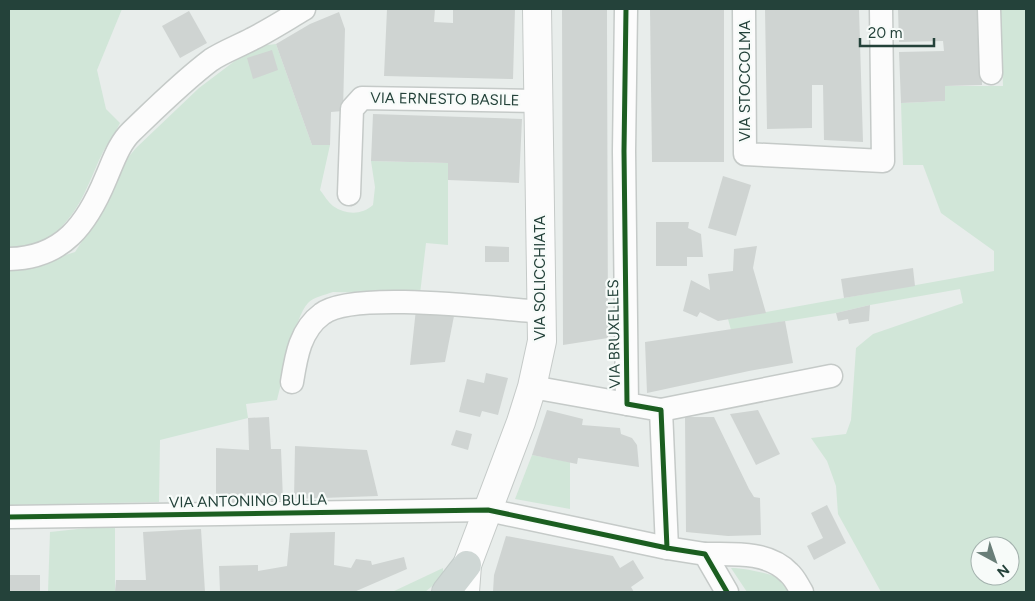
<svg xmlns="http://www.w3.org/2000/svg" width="1035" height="601" font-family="Figtree,sans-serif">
	<rect width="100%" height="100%" fill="#e8edeb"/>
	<g fill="#d1e6d8" fill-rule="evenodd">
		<path d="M 9,9 L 122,9 L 97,70 L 106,109 L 120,123 C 116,132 110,140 104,150 C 97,163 92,178 85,192 C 74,216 49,248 20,249 C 17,249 12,248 9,247 Z"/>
		<path d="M 1000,9 L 1026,9 L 1026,592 L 881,592 L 838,514 L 836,486 L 827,461 L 811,438 L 846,434 L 851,420 L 856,348 L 873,334 L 963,303 L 960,289 L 870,305 L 836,313 L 731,330 L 728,319 L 994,271 L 994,251 L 941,213 L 923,165 L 903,165 L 901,103 L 945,101 L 945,86 L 1003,86 ZM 980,546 L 1010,546 L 1010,576 L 980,576 Z"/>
		<path d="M 276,44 L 312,145 L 330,145 L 320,190 C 324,195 328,202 333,206 C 346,215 362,215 373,205 L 375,187 L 371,161 L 448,163 L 448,245 L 426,243 L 420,294 L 333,292 C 325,295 313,297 308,303 C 294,318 283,378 277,400 L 246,404 L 248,418 L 160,440 L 159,502 L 9,505 L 9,270 L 31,266 L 75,252 L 106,205 L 120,167 L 136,148 L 199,88 L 240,57 L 260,46 Z"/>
		<path d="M 532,455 L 570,462 L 570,509 L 515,499 Z"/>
		<path d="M 115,525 L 115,592 L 48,592 L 50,532 Z"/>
		<path d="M 443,568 L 443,577 L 425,592 L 392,592 Z"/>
		<path d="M 731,568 C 743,568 777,574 786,582 C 788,585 790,589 792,592 L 747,592 Z"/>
	</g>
	<g fill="#cfd4d2">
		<path d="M 387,9 L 435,9 L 434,22 L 453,23 L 453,9 L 515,9 L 513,79 L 384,76 Z"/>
		<path d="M 562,9 L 607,9 L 607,29 L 608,338 L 563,345 Z"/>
		<path d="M 650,9 L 724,9 L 724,162 L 652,162 Z"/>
		<path d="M 765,9 L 859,9 L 863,142 L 824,140 L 823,85 L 812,85 L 812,128 L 767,129 Z"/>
		<path d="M 898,9 L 980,9 L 982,85 L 945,86 L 945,101 L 901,103 L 899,52 L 944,51 L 943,41 L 899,42 Z"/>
		<path d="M 189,11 L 207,43 L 180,58 L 162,26 Z"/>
		<path d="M 339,12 L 345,29 L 343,111 L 331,112 L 330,145 L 312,145 L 276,44 L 310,24 Z"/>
		<path d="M 272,50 L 278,70 L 253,79 L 247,58 Z"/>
		<path d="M 373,114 L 522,119 L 519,183 L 448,180 L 448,163 L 371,161 Z"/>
		<path d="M 723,176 L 751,185 L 736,236 L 708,228 Z"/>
		<path d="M 656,222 L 689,222 L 688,228 L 701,234 L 703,257 L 687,257 L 687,266 L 656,266 Z"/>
		<path d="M 485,246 L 509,247 L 509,262 L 485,262 Z"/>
		<path d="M 757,246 L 753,268 L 766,313 L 718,321 L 700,312 L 697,317 L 683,311 L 691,280 L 710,290 L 708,274 L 733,271 L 734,249 Z"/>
		<path d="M 913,268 L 915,286 L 844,298 L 841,279 Z"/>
		<path d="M 870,305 L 869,321 L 849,324 L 848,319 L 838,321 L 836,313 Z"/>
		<path d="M 416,309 L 454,316 L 445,362 L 410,365 Z"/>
		<path d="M 785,321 L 793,363 L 749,371 L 647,393 L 645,342 Z"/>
		<path d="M 486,373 L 508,378 L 498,415 L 482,411 L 480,417 L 459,412 L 467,379 L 484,383 Z"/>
		<path d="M 547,410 L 583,419 L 582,425 L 620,428 L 621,434 L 632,438 L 637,445 L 639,467 L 578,458 L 577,464 L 532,455 Z"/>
		<path d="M 758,410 L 780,454 L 756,465 L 730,414 Z"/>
		<path d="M 269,417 L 271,449 L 281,449 L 283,500 L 216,502 L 216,448 L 249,450 L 248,418 Z"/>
		<path d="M 685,417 L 714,417 L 749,489 L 754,497 L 760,498 L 761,535 L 728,536 L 686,532 Z"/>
		<path d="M 456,430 L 472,434 L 468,450 L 451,445 Z"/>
		<path d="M 295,446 L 367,450 L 378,496 L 294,499 Z"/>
		<path d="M 827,505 L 846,543 L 814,560 L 807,546 L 823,538 L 811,513 Z"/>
		<path d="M 201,529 L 205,592 L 115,592 L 116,580 L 146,580 L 143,532 Z"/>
		<path d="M 335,532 L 334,565 L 351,568 L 356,559 L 371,561 L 372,565 L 404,557 L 407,569 L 354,592 L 220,592 L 219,566 L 258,565 L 258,571 L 287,566 L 290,533 Z"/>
		<path d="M 506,536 L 613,556 L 620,568 L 633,560 L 644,578 L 631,587 L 634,592 L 493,592 L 494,575 Z"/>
		<rect x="9" y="575" width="31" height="17"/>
	</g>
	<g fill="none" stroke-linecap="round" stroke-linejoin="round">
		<defs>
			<g id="minor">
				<path d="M 626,9 L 624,151 L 627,404 L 661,410 L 667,548 L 705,554 L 727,592"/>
				<path d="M 744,9 L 745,154 L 883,161 L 881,9"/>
				<path d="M 989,9 L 991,73"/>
				<path d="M 349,194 L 352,109 L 362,98 L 538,101"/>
				<path d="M 9,259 C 63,258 87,224 106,178 C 113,162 119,143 132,131 C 157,107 183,81 211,60 C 223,52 239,46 252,39 C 270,30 287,19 304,9"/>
				<path d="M 292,382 C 296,357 300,330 322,314 C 353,290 498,309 542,312"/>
				<path d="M 532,387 L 627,404"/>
				<path d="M 661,410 L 831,376"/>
				<path d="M 9,517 L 488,510 L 667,548"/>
				<path d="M 705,554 C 733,554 768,551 789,573 C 795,578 798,586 802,592"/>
			</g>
			<path id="tertiary" d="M 465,592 L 467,565 L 521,422 L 532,387 L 542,341 L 537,9"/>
			<path id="primary" d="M 446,592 L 467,565"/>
		</defs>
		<use href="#minor" stroke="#c5cac8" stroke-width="25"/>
		<use href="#tertiary" stroke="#c5cac8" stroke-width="30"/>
		<use href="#primary" stroke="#c3ccc9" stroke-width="30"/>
		<use href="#minor" stroke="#fcfcfc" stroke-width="22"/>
		<use href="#tertiary" stroke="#fcfcfc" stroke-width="28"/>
		<use href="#primary" stroke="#cfd7d5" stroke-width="28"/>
		<defs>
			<g id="cycleway">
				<path d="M 626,9 L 624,151 L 627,404 L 661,410 L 667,548 L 705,554 L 727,592"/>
				<path d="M 9,517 L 488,510 L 667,548"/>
			</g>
		</defs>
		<use href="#cycleway" stroke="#f7fbf9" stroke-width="8"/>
		<use href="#cycleway" stroke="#1b5e20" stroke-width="5"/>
	</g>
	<g text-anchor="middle" stroke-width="4.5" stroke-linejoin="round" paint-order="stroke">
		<g font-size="15" fill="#24423a" stroke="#f7fbf9">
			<text transform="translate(745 81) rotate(-90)" y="5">VIA STOCCOLMA</text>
			<text transform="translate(445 99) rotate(1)" y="5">VIA ERNESTO BASILE</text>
			<text transform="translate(540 278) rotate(-90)" y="5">VIA SOLICCHIATA</text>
			<text transform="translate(614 334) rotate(-91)" y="5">VIA BRUXELLES</text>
			<text transform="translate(248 501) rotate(-1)" y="5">VIA ANTONINO BULLA</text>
		</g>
	</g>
	<rect width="1035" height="601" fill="none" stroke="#24423a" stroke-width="20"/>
	<g transform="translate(995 561) rotate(140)"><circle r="24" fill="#f7fbf9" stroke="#a3b1ad"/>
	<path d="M0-4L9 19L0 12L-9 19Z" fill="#697e78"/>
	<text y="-8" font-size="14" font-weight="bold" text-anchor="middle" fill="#24423a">N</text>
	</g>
	<path d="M860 38v8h74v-8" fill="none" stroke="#24423a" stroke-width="2.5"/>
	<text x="868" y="38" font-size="15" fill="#24423a" stroke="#f7fbf9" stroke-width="4" paint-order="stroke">20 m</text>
</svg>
